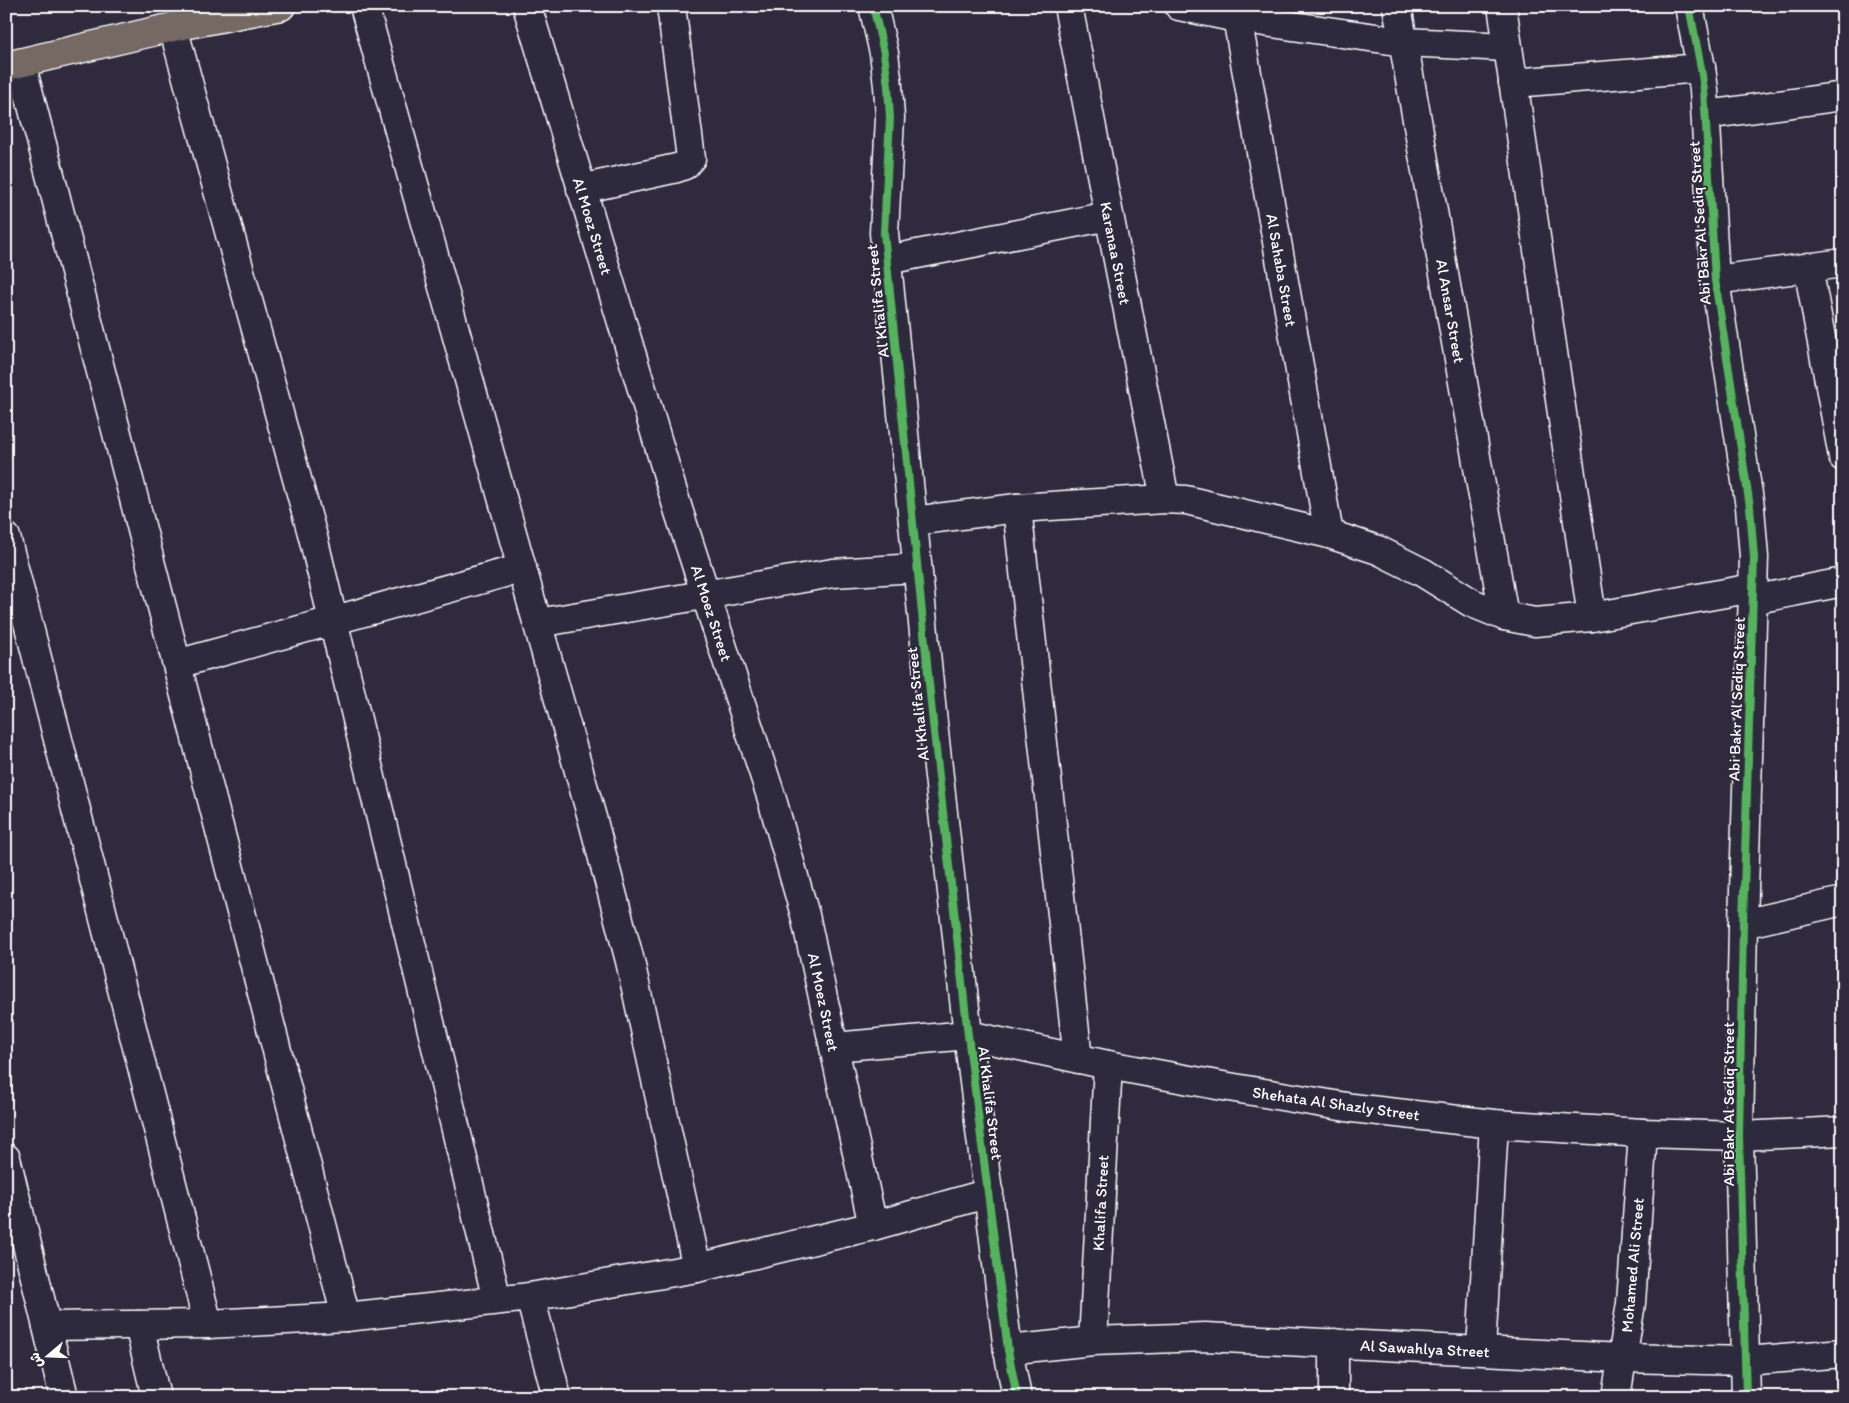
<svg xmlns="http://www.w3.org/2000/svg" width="1849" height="1403" font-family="Itim,'Playpen Sans Arabic',sans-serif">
	<rect width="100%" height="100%" fill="#2f2a3d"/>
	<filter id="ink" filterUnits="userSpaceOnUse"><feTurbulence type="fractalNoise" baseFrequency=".02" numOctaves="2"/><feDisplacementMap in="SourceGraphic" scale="10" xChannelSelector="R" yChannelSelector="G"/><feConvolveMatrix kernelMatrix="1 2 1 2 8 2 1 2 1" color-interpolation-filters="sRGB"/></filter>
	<g filter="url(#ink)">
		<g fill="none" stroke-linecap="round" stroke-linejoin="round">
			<defs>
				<g id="minor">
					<path d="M 364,6 L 593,821 L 630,961 L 697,1268"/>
					<path d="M 527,6 L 678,509 L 771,796 L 805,915 L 873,1226"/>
					<path d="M 873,6 L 884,53 L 888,86 L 890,118 L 884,233 L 933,723 L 968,1035 L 1008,1350 L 1017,1397"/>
					<path d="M 1068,6 L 1165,499"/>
					<path d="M 1179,6 L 1237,18 L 1404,42 L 1507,47"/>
					<path d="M 1235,6 L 1329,534"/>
					<path d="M 1397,6 L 1504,616"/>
					<path d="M 1502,6 L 1592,617"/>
					<path d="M 1689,6 L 1701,68 L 1704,90 L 1715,280 L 1750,507 L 1754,557 L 1743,924 L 1739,1136 L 1746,1397"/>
					<path d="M 173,27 L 313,537 L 497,1300"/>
					<path d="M 21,63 L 346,1317"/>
					<path d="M 1513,83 L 1701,68"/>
					<path d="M 1706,115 L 1843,96"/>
					<path d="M 581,189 L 677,168 L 685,165 L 691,158 L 671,6"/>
					<path d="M 887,260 L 1109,216"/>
					<path d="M 1808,267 L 1843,457"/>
					<path d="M 1715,280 L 1843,263"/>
					<path d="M 1017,508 L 1078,1059"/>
					<path d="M 913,521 L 1017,508 L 1165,499 L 1186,500 L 1329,534 L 1378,550 L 1422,572 L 1472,603 L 1504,616 L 1535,622 L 1592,617 L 1753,588"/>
					<path d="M 6,537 L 208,1324"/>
					<path d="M 1752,600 L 1843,582"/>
					<path d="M 538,623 L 833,573 L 917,568"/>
					<path d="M 177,664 L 522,568"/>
					<path d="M 1743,924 L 1843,901"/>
					<path d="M 834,1047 L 968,1035 L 1108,1065 L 1217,1085 L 1352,1108 L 1494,1124 L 1643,1133 L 1739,1136 L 1843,1131"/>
					<path d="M 6,1158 L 64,1397"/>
					<path d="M 530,1297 L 557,1397"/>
					<path d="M 139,1325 L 156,1397"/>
					<path d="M 47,1326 L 208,1324 L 346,1317 L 530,1297 L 697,1268 L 873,1226 L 989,1193"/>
					<path d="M 1093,1341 L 1108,1065"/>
					<path d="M 1008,1350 L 1093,1341 L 1205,1337 L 1623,1358 L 1746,1361 L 1843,1353"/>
					<path d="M 1481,1350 L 1494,1124"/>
					<path d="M 1334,1397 L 1334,1343"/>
					<path d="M 1616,1397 L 1631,1303 L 1643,1133"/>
				</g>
				<path id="major" d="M 6,66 L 173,27 L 281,6"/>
			</defs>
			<use href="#minor" stroke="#fff" stroke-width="31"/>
			<use href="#major" stroke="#fff" stroke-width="31"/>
			<use href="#minor" stroke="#2f2a3d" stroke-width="28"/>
			<use href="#major" stroke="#766964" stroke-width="28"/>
			<defs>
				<g id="cycleway">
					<path d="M 873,6 L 884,53 L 888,86 L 890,118 L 884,233 L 933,723 L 968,1035 L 1008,1350 L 1017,1397"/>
					<path d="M 1689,6 L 1701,68 L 1704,90 L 1715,280 L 1750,507 L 1754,557 L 1743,924 L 1739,1136 L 1746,1397"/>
				</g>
			</defs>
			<use href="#cycleway" stroke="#2f2a3d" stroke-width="11"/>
			<use href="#cycleway" stroke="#56b35d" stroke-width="8"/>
		</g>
	</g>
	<g text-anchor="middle" stroke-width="4" stroke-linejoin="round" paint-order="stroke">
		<g font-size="16" fill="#fff" stroke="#2f2a3d">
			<text transform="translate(1699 223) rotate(-94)" y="6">Abi Bakr Al Sediq Street</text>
			<text transform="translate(593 226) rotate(73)" y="6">Al Moez Street</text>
			<text transform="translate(1116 253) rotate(79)" y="6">Karanaa Street</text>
			<text transform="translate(1282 270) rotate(80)" y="6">Al Sahaba Street</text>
			<text transform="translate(877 301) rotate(-96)" y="6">Al Khalifa Street</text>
			<text transform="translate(1451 311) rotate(80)" y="6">Al Ansar Street</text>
			<text transform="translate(712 613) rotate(72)" y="6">Al Moez Street</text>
			<text transform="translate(1736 699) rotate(-88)" y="6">Abi Bakr Al Sediq Street</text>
			<text transform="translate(917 704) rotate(-96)" y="6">Al Khalifa Street</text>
			<text transform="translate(824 1002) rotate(78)" y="6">Al Moez Street</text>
			<text transform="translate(991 1103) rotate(83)" y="6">Al Khalifa Street</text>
			<text transform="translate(1336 1103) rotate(8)" y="6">Shehata Al Shazly Street</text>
			<text transform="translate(1728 1104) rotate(-90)" y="6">Abi Bakr Al Sediq Street</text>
			<text transform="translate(1100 1203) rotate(-87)" y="6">Khalifa Street</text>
			<text transform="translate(1632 1265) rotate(-85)" y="6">Mohamed Ali Street</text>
			<text transform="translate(1425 1348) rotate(3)" y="6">Al Sawahlya Street</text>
		</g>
	</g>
	<rect width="1849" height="1403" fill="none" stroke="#2f2a3d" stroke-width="25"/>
	<rect x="12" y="12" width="1824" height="1378" fill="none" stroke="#fff" stroke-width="2" filter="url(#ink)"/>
	<g transform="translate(48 1356) rotate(251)" stroke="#2f2a3d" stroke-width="4" paint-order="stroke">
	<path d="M0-4L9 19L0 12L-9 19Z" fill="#ffffff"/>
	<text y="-8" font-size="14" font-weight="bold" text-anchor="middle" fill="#ffffff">ش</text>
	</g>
</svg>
